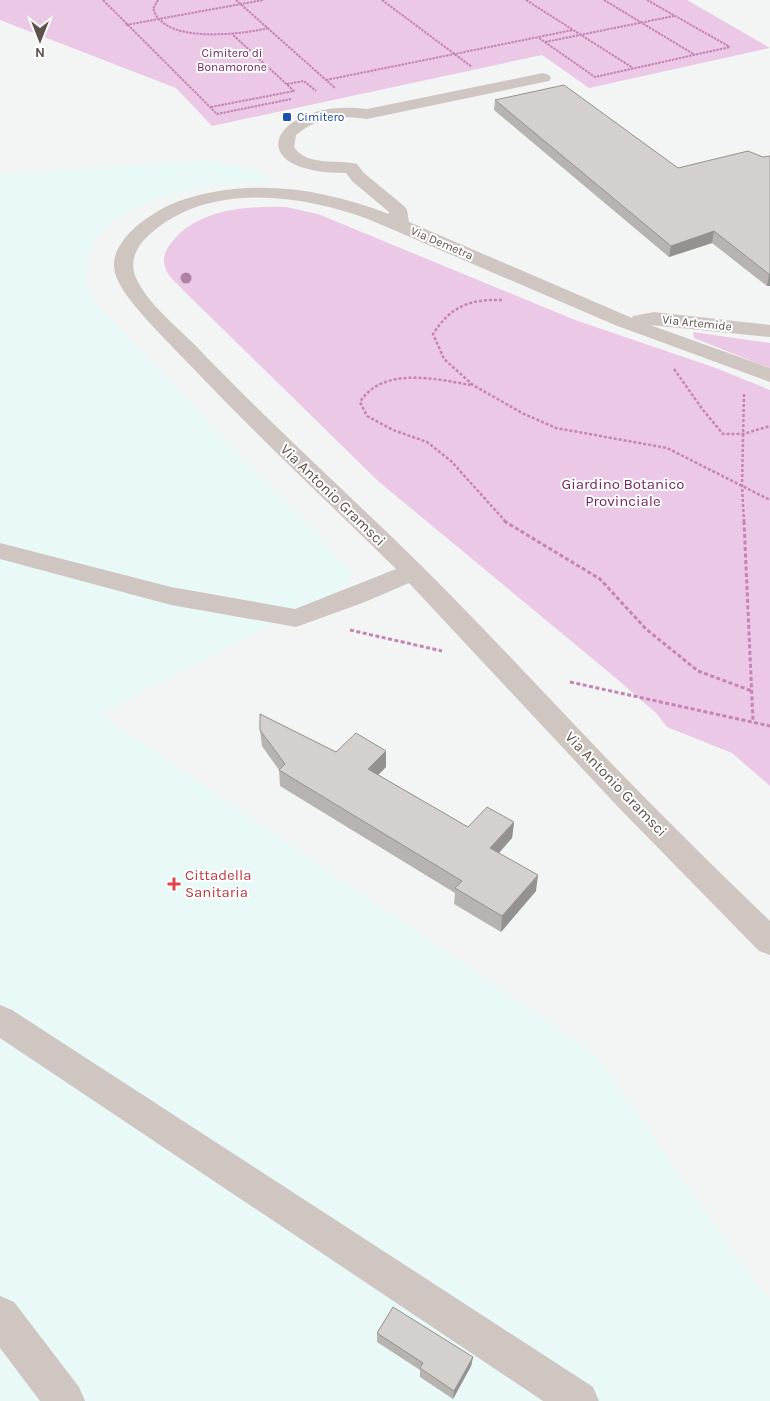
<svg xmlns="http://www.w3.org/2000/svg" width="770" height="1401" font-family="Karla,sans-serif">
	<rect width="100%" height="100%" fill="#f3f4f4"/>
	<path fill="#e8f9f7" d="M 211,160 L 258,171 L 275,183 L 247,182 L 214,185 L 159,197 L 115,220 L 93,241 L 87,264 L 87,287 L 96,304 L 353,573 L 345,587 L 100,714 L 595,1054 L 760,1290 L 770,1298 L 770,1401 L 0,1401 L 0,174 Z"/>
	<g fill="#ebc8e6">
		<path d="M 0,0 L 687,0 L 770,48 L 589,88 L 542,55 L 212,126 L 176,88 L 0,20 Z"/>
		<path d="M 286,207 L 318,214 L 575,320 L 713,367 L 770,390 L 770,786 L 732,753 L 667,727 L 657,714 L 617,679 L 378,481 L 184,291 C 178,284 167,276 165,267 C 162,257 166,249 172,242 C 198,209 247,206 286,207 Z"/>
		<path d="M 693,332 L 770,343 L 770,368 L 694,338 Z"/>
	</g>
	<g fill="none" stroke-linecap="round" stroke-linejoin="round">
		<g stroke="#c684b4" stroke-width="2" stroke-dasharray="2.5 1" stroke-linecap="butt">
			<path d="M 103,0 L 217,114 L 291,99"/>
			<path d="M 158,0 L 153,9 C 155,12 156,17 159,19 C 179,42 243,34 269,28"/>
			<path d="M 236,0 L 335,88"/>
			<path d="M 382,0 L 472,67"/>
			<path d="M 526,0 L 633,68"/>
			<path d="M 604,0 L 695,55"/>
			<path d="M 647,0 L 730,47"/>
			<path d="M 126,25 L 263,0"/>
			<path d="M 539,38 L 595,77 L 730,47"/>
			<path d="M 545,42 L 674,16"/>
			<path d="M 326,80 L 573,30"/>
			<path d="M 287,84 L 304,81 L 316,91"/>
			<path d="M 211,107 L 294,91 L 232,34"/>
		</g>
		<g stroke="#c684b4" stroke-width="2.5" stroke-dasharray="3 2" stroke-linecap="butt">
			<path d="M 502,300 C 470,299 451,306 433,334 L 444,359 L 473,385 L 522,413 L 556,428 L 667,448 L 770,500"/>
			<path d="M 674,369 L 703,410 L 723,434 L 743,434 L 770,426"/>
			<path d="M 471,385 C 435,379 383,366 360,402 L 367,416 L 393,430 L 427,442 L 451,461 L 506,522"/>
			<path d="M 744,522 L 742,486 L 744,394"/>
		</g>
		<g stroke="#c684b4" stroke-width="3" stroke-dasharray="4 2.5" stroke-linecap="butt">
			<path d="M 504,521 L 600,579 L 646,629 L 698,671 L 752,691"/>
			<path d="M 744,521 L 753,722"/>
			<path d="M 350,630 L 442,651"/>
			<path d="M 570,682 L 770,726"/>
		</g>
		<g fill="#cfc6c2" fill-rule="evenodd">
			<path d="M 543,73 L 549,75 L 551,78 L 549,81 L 367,119 C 339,115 318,117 296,135 L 294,147 C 307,167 338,159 357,164 L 364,173 L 404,206 L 407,210 L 409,222 L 632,318 L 633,316 L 654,312 L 770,325 L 770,337 L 650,325 L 770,368 L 770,382 L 615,325 L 368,219 C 299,194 207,181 148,236 C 136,247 129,262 136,278 C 148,304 175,325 195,345 C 258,411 325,473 391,536 C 466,608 537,686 610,762 C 662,816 716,869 770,921 L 770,955 L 759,951 L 620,809 L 409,583 L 365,602 L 296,627 L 171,605 L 0,559 L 0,543 L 171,587 L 295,609 L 396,569 C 327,501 256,435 189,364 C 171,345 152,327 135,306 C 127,296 115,281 114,267 C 112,237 155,210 179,201 C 250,177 321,188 389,214 L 389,212 L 352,181 L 346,173 C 234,173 275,97 367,109 Z"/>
			<path d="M 0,1005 L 12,1010 L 593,1387 L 599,1401 L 543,1401 L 0,1038 Z"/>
			<path d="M 0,1296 L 14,1302 L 79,1387 L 85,1401 L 40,1401 L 0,1348 Z"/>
		</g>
	</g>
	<circle fill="#af82a4" cx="186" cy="278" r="5.5"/>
	<g fill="#b6b3b0">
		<path d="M 495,100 L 678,168 L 763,157 L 770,286 L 767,286 L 712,243 L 669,257 L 494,110 Z"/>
		<path d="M 260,730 L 336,752 L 386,751 L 386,767 L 378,775 L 468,827 L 514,822 L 512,838 L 499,853 L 536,891 L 501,932 L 454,904 L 455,893 L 280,786 L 279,770 L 262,746 Z"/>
		<path d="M 377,1333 L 473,1357 L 471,1366 L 453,1399 L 420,1377 L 420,1370 L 377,1342 Z"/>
	</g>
	<g fill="#949290">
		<path d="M 714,231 L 712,243 L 669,257 L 671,246 Z"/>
		<path d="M 769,275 L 770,275 L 770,286 L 767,286 Z"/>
		<path d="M 386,751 L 386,767 L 368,785 L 368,769 Z"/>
		<path d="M 514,822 L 512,838 L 489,864 L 490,848 Z"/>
		<path d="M 538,875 L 536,891 L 501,932 L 502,916 Z"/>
		<path d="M 473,1357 L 471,1366 L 453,1399 L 454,1391 Z"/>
	</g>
	<g fill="#d4d0cd" stroke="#949290">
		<path d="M 564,85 L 678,168 L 748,151 L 763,157 L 770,156 L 770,275 L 714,231 L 671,246 L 495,100 Z"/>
		<path d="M 260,714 L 336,752 L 356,733 L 386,751 L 368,769 L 468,827 L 487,807 L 514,822 L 490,848 L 538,875 L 502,916 L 455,888 L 462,881 L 279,770 L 285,764 L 260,730 Z"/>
		<path d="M 393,1307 L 473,1357 L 454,1391 L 420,1368 L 423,1363 L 377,1333 Z"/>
	</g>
	<rect fill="#1a4fb4" stroke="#fff" stroke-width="2" x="282" y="112" width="10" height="10" rx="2.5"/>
	<path fill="#e0444e" stroke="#fff" stroke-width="2" d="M171.5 876.5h5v5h5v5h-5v5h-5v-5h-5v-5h5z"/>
	<g text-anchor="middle" stroke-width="4" stroke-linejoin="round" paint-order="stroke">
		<g font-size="12" fill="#782462" stroke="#fff">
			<text x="232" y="57">Cimitero di<tspan x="232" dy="14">Bonamorone</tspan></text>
		</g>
		<g font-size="12" fill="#164399" stroke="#fff" text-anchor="start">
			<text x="297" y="121">Cimitero</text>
		</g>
		<g font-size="12" fill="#5e514c" stroke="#fff">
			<text transform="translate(442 243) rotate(23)" y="4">Via Demetra</text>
			<text transform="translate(697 323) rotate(6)" y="4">Via Artemide</text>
		</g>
		<g font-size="15" fill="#782462" stroke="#fff">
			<text x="623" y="489">Giardino Botanico<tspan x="623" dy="17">Provinciale</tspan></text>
		</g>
		<g font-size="15" fill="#5e514c" stroke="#fff">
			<text transform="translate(333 495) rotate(44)" y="5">Via Antonio Gramsci</text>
			<text transform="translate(616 784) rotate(46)" y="5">Via Antonio Gramsci</text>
		</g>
		<g font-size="15" fill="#be3a42" stroke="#fff" text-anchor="start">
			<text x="185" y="880">Cittadella<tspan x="185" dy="17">Sanitaria</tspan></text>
		</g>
	</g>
	<g transform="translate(40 40) rotate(180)" stroke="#ffffff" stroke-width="4" paint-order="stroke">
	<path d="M0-4L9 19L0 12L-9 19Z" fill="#5e514c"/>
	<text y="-8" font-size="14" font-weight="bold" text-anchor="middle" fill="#5e514c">N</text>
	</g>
</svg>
